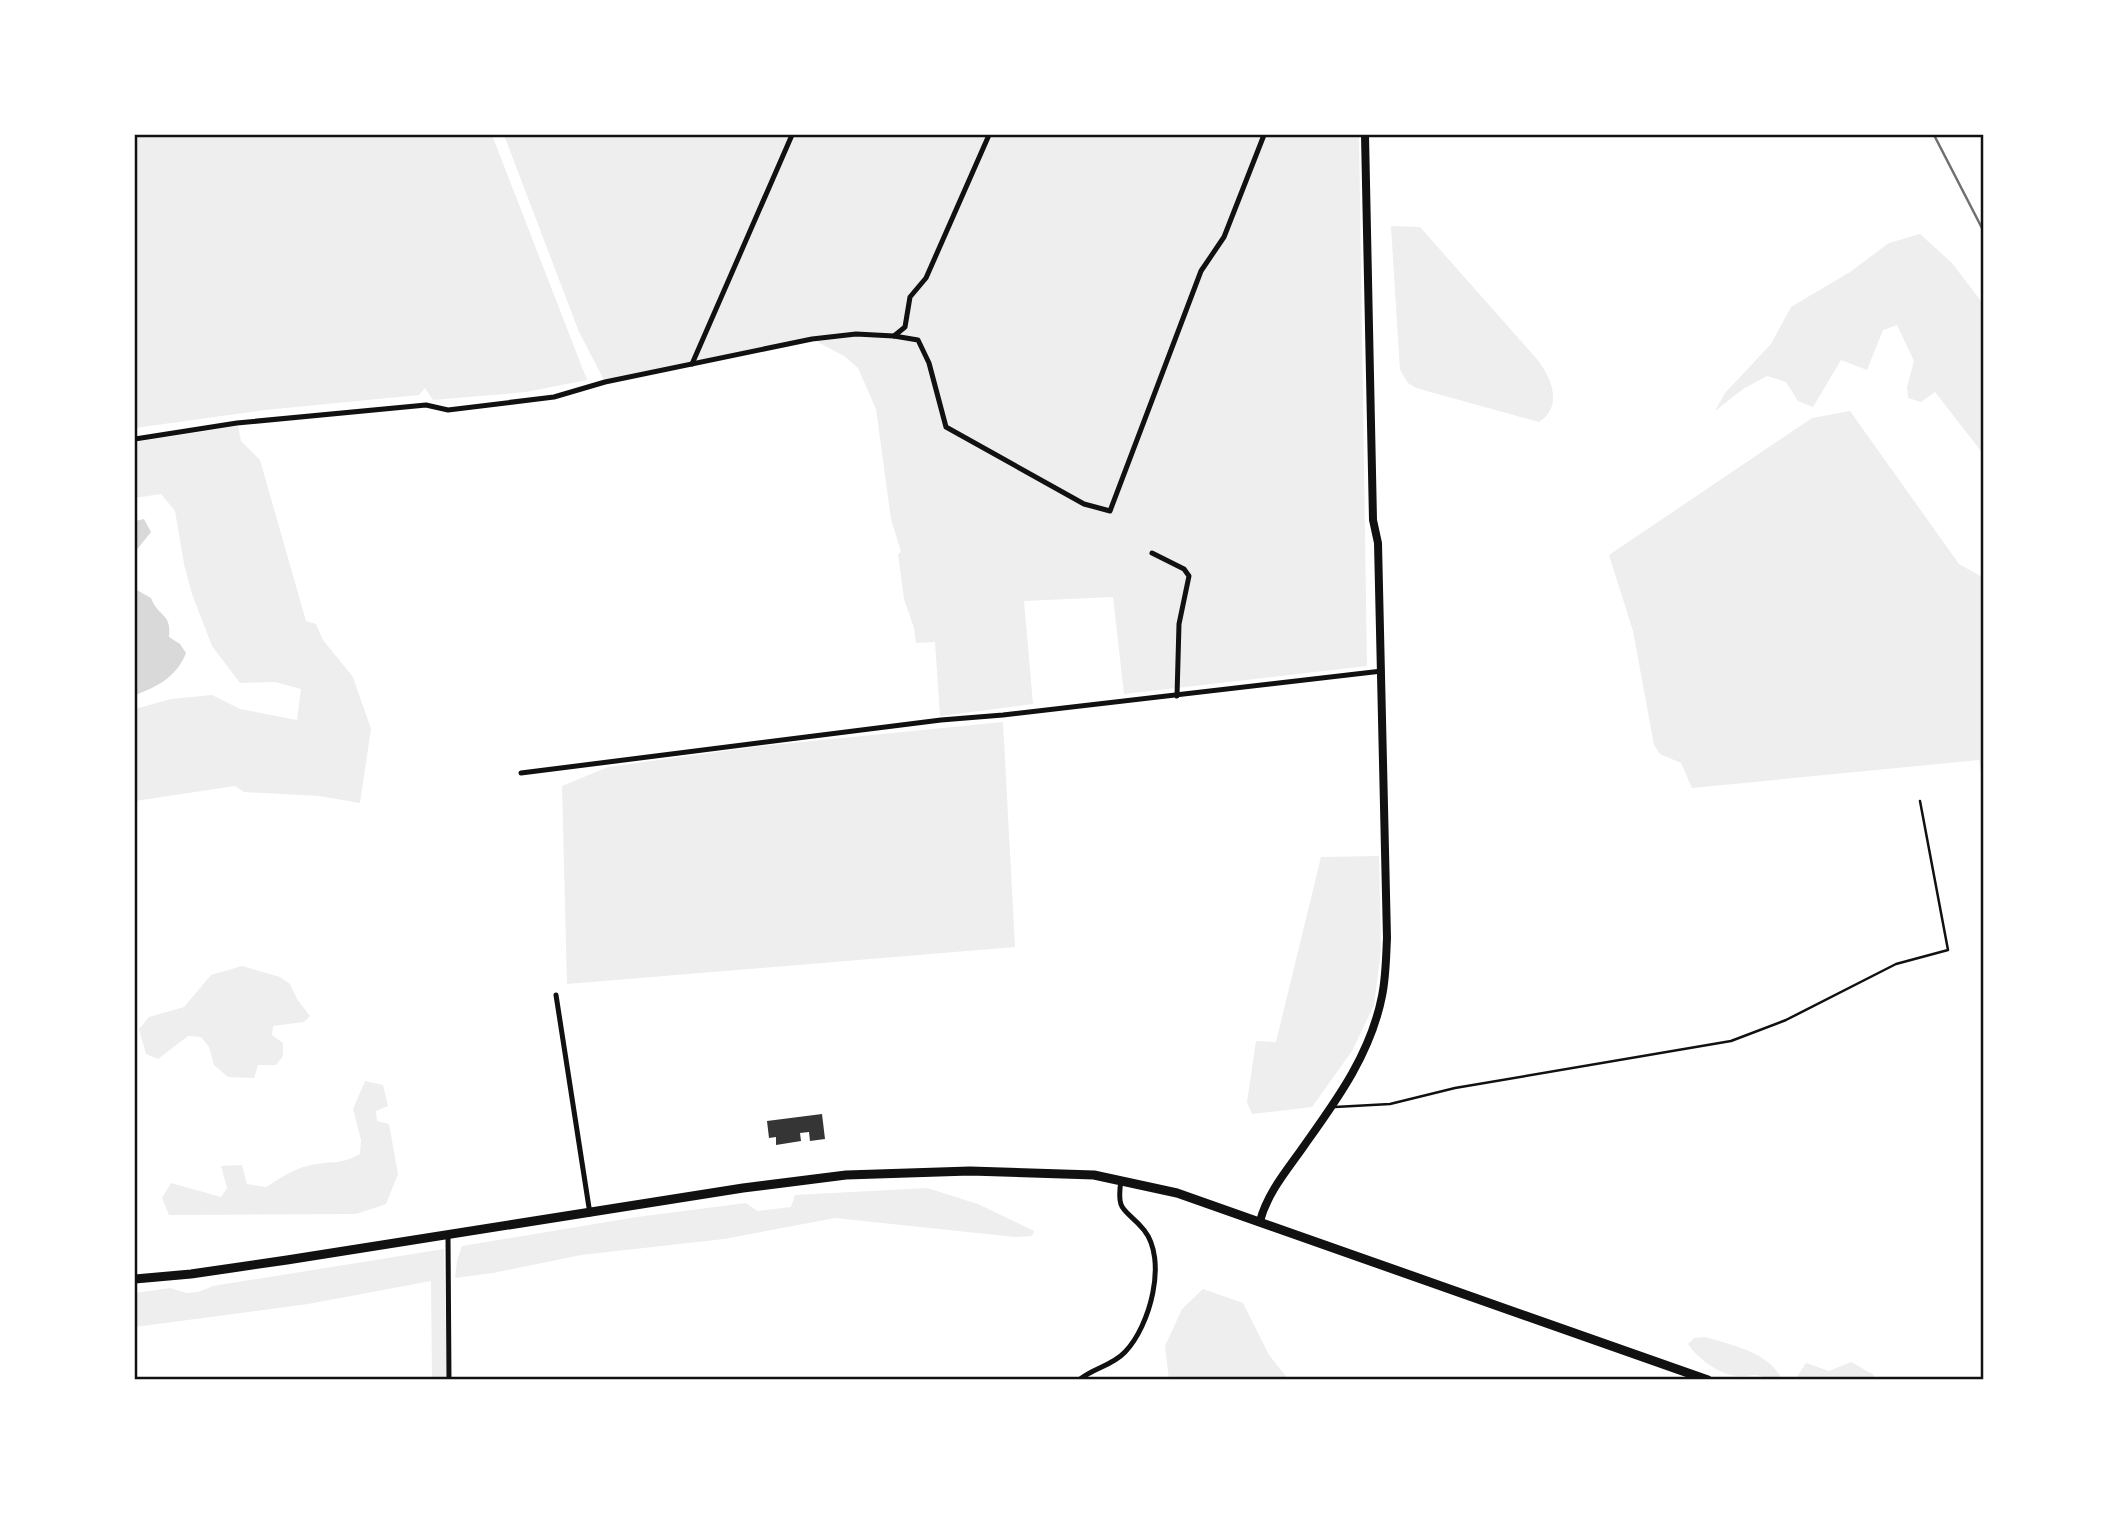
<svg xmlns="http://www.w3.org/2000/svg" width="2119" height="1515" font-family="'Noto Sans',sans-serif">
	<rect width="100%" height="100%" fill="#fff"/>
	<g fill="#eee">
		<path d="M 135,135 L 492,135 L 587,380 L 526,392 L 433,400 L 425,388 L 419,395 L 265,410 L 135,428 Z"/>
		<path d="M 504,135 L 1359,135 L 1367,666 L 1124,694 L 1113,597 L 1024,601 L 1033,704 L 940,716 L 935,642 L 916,643 L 914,628 L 904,599 L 898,554 L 901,552 L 891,519 L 876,409 L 858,368 L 844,356 L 812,339 L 605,382 L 579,332 Z"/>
		<path d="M 1391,226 L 1420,227 L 1536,358 C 1551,376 1564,406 1539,422 L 1416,388 L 1408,383 L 1400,370 Z"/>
		<path d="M 1920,234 L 1952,263 L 1984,305 L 1984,455 L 1935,392 L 1921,402 L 1908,398 L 1907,387 L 1914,361 L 1897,325 L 1883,330 L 1867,370 L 1841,360 L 1813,407 L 1798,401 L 1786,382 L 1767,376 L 1743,389 L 1715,411 L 1725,393 L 1771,344 L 1791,307 L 1850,272 L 1889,243 Z"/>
		<path d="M 1850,411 L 1959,564 L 1984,578 L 1984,791 L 1979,760 L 1692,788 L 1681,763 L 1660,754 L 1654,745 L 1633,631 L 1609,555 L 1812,418 Z"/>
		<path d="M 238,426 L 241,441 L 260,460 L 306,621 L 316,624 L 323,640 L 353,677 L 371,729 L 360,803 L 319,796 L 244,792 L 235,786 L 135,801 L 135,709 L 171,699 L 212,695 L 240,709 L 297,720 L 301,689 L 275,682 L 240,683 L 212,646 L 192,594 L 184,564 L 175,511 L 161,494 L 135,498 L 135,442 Z"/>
		<path d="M 1003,722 L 1015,947 L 567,984 L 562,786 L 608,767 L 761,746 Z"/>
		<path d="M 1379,856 L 1381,950 L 1374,1005 L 1352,1051 L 1312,1107 L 1252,1114 L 1247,1102 L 1256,1041 L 1276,1042 L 1321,857 Z"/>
		<path d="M 242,966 L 280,977 L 290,984 L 297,999 L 310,1016 L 304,1022 L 273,1026 L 272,1035 L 283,1043 L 283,1056 L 276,1065 L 258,1065 L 254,1078 L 228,1077 L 214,1065 L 209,1047 L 201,1037 L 188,1036 L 158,1059 L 146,1054 L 139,1029 L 149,1017 L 184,1007 L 211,975 Z"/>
		<path d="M 365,1081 L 383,1085 L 388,1106 L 376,1111 L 377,1121 L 389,1124 L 398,1174 L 386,1204 L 356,1214 L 169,1215 L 162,1198 L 171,1183 L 221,1197 L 227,1188 L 221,1166 L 242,1165 L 247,1184 L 266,1187 C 282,1177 298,1166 317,1164 C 337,1161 341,1164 360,1154 L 361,1140 L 353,1109 Z"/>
		<path d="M 927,1188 L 978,1204 L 1034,1231 L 1032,1236 L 1015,1237 L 835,1218 L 724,1239 L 581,1255 L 493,1273 L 455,1278 L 457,1261 L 462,1246 L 637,1217 L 746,1203 L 757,1211 L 791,1207 L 795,1195 Z"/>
		<path d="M 444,1249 L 447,1380 L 432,1380 L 431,1281 L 308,1304 L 135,1327 L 135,1293 L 170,1288 L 187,1293 L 198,1292 L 213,1286 Z"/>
		<path d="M 1203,1289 L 1243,1303 L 1269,1355 L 1289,1380 L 1169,1380 L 1165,1346 L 1182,1309 Z"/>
		<path d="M 1705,1337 C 1731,1345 1770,1352 1782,1380 C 1770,1380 1764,1376 1755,1375 C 1749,1375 1744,1377 1738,1376 C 1720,1375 1698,1359 1688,1344 L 1694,1338 Z"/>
		<path d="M 1851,1362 L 1874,1375 L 1873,1380 L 1795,1380 L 1806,1363 L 1829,1371 Z"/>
	</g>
	<g fill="#d9d9d9">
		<path d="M 144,519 L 151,532 L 135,552 L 135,521 Z"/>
		<path d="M 135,589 L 151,598 C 158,617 172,613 169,637 L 180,644 L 186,653 C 177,676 158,687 135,695 Z"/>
	</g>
	<path fill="#353535" d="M 822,1114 L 825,1139 L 810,1141 L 809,1132 L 800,1133 L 801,1141 L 776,1145 L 776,1137 L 769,1138 L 767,1121 Z"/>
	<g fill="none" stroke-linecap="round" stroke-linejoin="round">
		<path stroke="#111" stroke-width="2.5" d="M 1335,1107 L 1390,1104 L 1455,1088 L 1731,1041 L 1786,1020 L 1896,964 L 1948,950 L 1920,801"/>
		<g stroke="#111" stroke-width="5">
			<path d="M 894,336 L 905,327 L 910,297 L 926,278 L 989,135"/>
			<path d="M 692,364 L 792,135"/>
			<path d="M 135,439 L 237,423 L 426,405 L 448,410 L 554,397 L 605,382 L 812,339 L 856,334 L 894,336 L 918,340 L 929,363 L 946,427 L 1084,504 L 1110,511 L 1201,271 L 1224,237 L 1264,135"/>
			<path d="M 1152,553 L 1184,569 L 1189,576 L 1179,624 L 1177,696"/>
			<path d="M 521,773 L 941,720 L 1003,715 L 1382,671"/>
			<path d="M 556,995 L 590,1214"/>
			<path d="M 448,1236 L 449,1380"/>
			<path d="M 1079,1380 C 1093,1368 1112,1366 1125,1352 C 1150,1326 1168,1260 1144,1230 C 1125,1207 1116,1214 1121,1180"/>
		</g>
		<path stroke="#111" stroke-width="8" d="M 1260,1221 C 1268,1191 1289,1168 1306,1143 C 1339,1097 1371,1052 1382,996 C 1386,977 1386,957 1387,938 L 1378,543 L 1373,520 L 1365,135"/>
		<path stroke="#111" stroke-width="9" d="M 135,1279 L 191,1274 L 287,1260 L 743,1188 L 846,1175 L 970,1171 L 1094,1175 L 1177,1193 L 1708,1380"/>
		<path stroke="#707070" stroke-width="2.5" d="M 1934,135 L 1984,232"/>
	</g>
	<rect width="2119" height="1515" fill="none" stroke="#ffffff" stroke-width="273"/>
	<rect x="136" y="136" width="1846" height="1242" fill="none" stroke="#111" stroke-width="2.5"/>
</svg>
